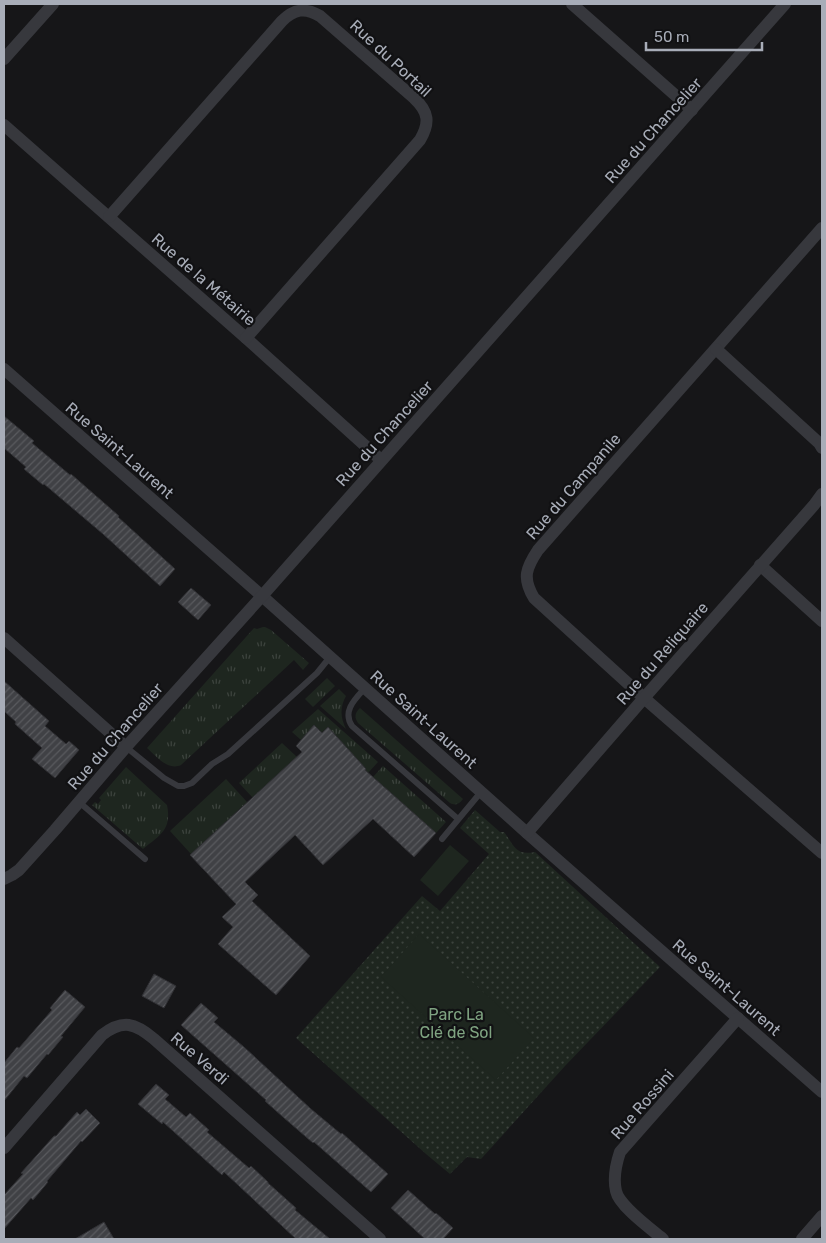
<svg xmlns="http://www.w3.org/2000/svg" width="826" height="1243" font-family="Rubik,sans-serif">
	<defs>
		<pattern id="grass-tufts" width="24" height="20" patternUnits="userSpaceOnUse" patternTransform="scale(1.25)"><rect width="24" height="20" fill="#1e261f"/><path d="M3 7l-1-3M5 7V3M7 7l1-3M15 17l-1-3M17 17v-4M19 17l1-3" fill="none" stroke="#3c433d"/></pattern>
		<pattern id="park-dots" width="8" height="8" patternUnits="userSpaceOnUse" patternTransform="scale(1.25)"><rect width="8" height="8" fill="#1e261f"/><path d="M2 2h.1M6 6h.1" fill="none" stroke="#3c433d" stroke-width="1.8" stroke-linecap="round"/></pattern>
		<pattern id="building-hatch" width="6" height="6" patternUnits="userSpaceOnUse" patternTransform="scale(1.25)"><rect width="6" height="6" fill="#404145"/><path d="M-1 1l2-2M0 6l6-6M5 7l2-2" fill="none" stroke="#595a5e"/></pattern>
	</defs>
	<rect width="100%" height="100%" fill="#161618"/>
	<g fill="url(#grass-tufts)">
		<path d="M 263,627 L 265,627 L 271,630 L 309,663 L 303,670 L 294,660 L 181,765 C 168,771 157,757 147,748 L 254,628 L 257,629 Z"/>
		<path d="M 327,678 L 335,686 L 313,707 L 305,699 Z"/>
		<path d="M 339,689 L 346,696 C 340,707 340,717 346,729 L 320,706 Z"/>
		<path d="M 360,708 L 463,799 C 459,804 456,806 450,803 L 358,723 C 354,716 355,713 360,708 Z"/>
		<path d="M 318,709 L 378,762 L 368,773 L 365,770 L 366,769 L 328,727 L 321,733 L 314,725 L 301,740 L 292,732 Z"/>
		<path d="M 282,743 L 297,757 L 253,798 L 239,783 Z"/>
		<path d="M 383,766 L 446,822 L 436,833 L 373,777 Z"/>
		<path d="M 126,767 L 167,805 C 172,830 160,835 143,849 L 92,805 L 95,802 L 98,804 L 101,800 L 99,798 Z"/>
		<path d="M 226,779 L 247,802 L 191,854 L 170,831 Z"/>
	</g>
	<path fill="url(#park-dots)" d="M 475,810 L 500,832 L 504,832 C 514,845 515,856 535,852 L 660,967 L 565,1066 L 481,1159 L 467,1157 L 450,1174 L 426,1154 L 296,1038 L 422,896 L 440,911 L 489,854 L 460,828 Z"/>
	<g fill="#1e261f">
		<path d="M 450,845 L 469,861 L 438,896 L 420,880 Z"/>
		<path d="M 419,934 L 534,1038 L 496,1080 L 381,977 Z"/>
	</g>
	<g fill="url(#building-hatch)" stroke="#303034">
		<path d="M 4,416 L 34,441 L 32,443 L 70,475 L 71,474 L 119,516 L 118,517 L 175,569 L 160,586 L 103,534 L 44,484 L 43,485 L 24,469 L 26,467 L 4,448 Z"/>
		<path d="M 191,588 L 211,605 L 198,620 L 178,602 Z"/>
		<path d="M 4,681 L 49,721 L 45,726 L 66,744 L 69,741 L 79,750 L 55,778 L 32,759 L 42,748 L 15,724 L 16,722 L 4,711 Z"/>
		<path d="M 314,725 L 322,733 L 328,727 L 366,769 L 365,770 L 436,833 L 414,857 L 373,819 L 323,865 L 295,835 L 245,882 L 258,895 L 252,901 L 310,956 L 276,995 L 218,944 L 233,927 L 222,917 L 236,904 L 190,855 L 302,752 L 296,746 Z"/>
		<path d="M 154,974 L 176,986 L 164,1008 L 142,996 Z"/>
		<path d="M 65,990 L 85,1007 L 61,1036 L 63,1037 L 48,1055 L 47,1054 L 27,1078 L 24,1076 L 4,1101 L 4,1063 L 17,1047 L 19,1048 L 52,1010 L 50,1008 Z"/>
		<path d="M 201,1003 L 218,1018 L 214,1022 L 244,1047 L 311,1109 L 341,1134 L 342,1133 L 388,1174 L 371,1192 L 314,1142 L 313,1143 L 283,1117 L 265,1101 L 266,1100 L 181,1025 Z"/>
		<path d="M 156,1084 L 169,1095 L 165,1099 L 186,1117 L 190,1113 L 209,1130 L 207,1132 L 249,1168 L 251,1166 L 268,1182 L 268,1183 L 296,1208 L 295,1210 L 330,1239 L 296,1239 L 224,1172 L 222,1175 L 163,1122 L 162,1124 L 138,1104 Z"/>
		<path d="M 86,1109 L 100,1123 L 82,1142 L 81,1141 L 47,1181 L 48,1182 L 33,1200 L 31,1198 L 4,1229 L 4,1195 L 23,1174 L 21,1173 L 54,1136 L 56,1136 L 77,1112 L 80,1115 Z"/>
		<path d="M 408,1190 L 435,1214 L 436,1213 L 453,1228 L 443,1239 L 425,1239 L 391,1208 Z"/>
		<path d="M 104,1222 L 114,1239 L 75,1239 Z"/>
	</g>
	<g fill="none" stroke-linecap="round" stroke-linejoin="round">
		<g stroke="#37383d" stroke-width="6">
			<path d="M 365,688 C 355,699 342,711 352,726 L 458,819"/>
			<path d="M 126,747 L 164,778 L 178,786 L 184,786 L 192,783 L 212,764 L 228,754 L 317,673 L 330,657"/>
			<path d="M 79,802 L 145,859"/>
			<path d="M 442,839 L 481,792"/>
		</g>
		<g stroke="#37383d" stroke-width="12">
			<path d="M 572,4 L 692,110"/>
			<path d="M 4,59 L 53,4"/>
			<path d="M 4,125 L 246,338 L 381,460"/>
			<path d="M 109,217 L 282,21 C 294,9 305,7 320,16 L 414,98 C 429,112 430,123 420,140 L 246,338"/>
			<path d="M 822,228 L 538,550 C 526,568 522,578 534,598 L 644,698 L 822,853"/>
			<path d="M 716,349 L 819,443 L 822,448"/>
			<path d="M 4,369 L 262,596 L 527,833 L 822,1092"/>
			<path d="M 760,565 L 822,621"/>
			<path d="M 4,638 L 126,747"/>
			<path d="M 527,833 L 644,698 L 814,505 L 822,494"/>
			<path d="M 4,879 L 12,875 L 19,870 L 55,830 L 126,747 L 262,596 L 785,4"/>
			<path d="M 4,1148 L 102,1035 C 123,1019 135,1023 154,1039 L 380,1239"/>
			<path d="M 663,1239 C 651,1229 619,1206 616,1191 C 613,1178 616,1164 620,1152 L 738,1018"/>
			<path d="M 802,1239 L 822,1216"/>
		</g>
	</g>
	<g text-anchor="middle" stroke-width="4.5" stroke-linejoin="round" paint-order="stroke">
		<g font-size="16" fill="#a8adb8" stroke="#111113">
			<text transform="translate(391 58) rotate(43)" y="6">Rue du Portail</text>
			<text transform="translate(653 130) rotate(-48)" y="6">Rue du Chancelier</text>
			<text transform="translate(204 279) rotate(41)" y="6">Rue de la Métairie</text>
			<text transform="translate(384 433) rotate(-48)" y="6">Rue du Chancelier</text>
			<text transform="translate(120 450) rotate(41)" y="6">Rue Saint-Laurent</text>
			<text transform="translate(573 486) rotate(-49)" y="6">Rue du Campanile</text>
			<text transform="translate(662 653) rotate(-49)" y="6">Rue du Reliquaire</text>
			<text transform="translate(424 719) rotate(42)" y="6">Rue Saint-Laurent</text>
			<text transform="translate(115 736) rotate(-49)" y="6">Rue du Chancelier</text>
			<text transform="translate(727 987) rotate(41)" y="6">Rue Saint-Laurent</text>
			<text transform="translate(200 1058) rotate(41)" y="6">Rue Verdi</text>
			<text transform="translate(642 1104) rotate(-49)" y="6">Rue Rossini</text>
		</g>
		<g font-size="16" fill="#7fa381" stroke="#111113">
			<text x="456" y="1020">Parc La<tspan x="456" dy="18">Clé de Sol</tspan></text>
		</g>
	</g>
	<rect width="826" height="1243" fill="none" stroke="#a8adb8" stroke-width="10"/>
	<path d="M646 42v8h116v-8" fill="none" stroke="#a8adb8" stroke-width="2.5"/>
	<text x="654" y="42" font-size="15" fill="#a8adb8" stroke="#111113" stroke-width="4" paint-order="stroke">50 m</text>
</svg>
